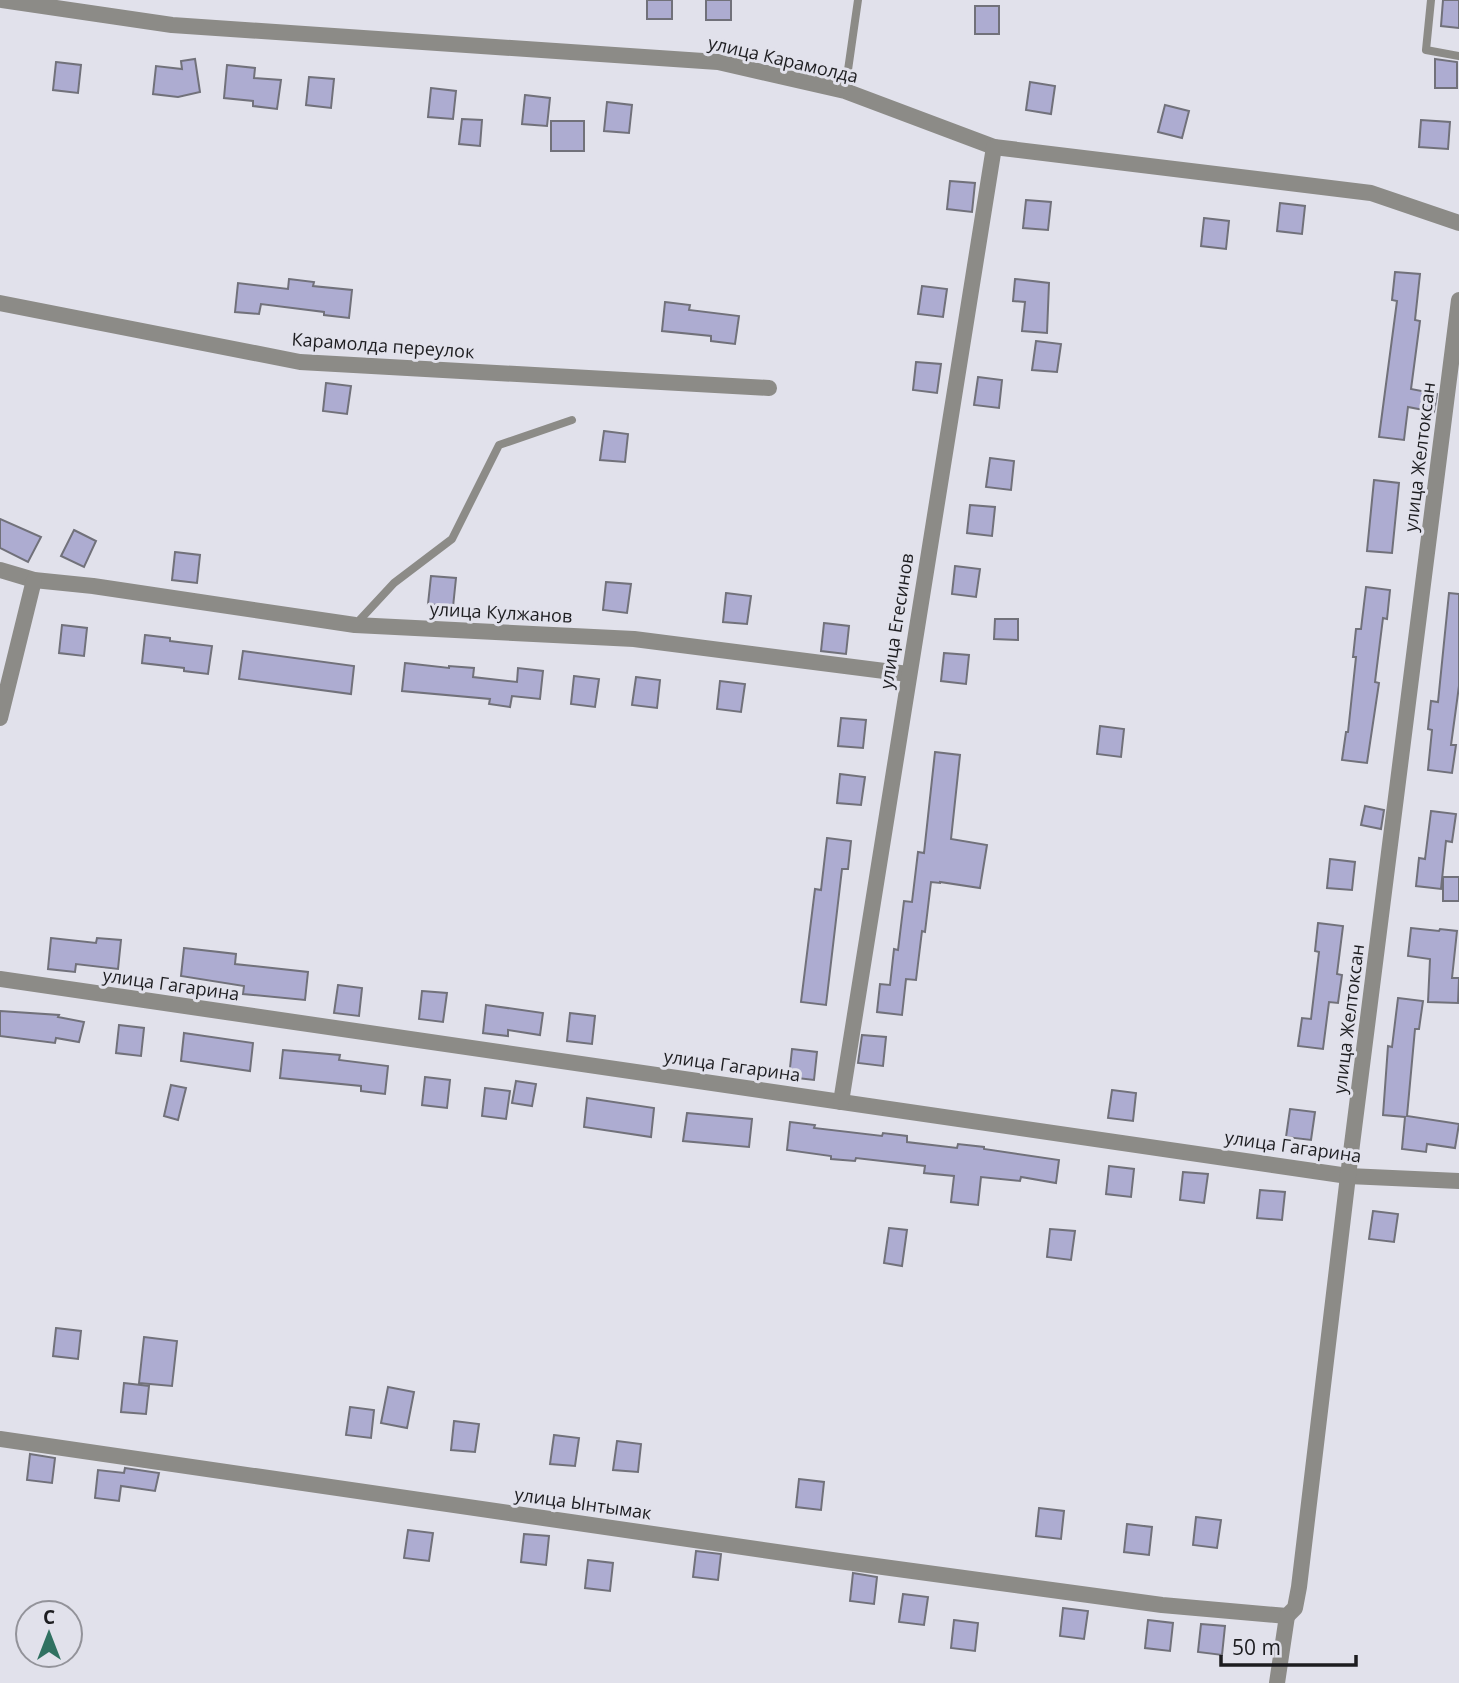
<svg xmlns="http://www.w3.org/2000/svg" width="1459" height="1683" font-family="'Open Sans',sans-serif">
	<rect width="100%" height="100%" fill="#e1e1eb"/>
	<g fill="#adacd1" stroke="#71717a" stroke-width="2">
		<rect x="647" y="0" width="25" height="19"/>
		<rect x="706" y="0" width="25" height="20"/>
		<path d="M 1443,0 L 1459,0 L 1459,28 L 1441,26 Z"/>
		<rect x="975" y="6" width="24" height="28"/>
		<path d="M 195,59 L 200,92 L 178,97 L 153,94 L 156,66 L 182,69 L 181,61 Z"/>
		<path d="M 1435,59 L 1457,62 L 1457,88 L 1435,88 Z"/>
		<path d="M 56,62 L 81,65 L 78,93 L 53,90 Z"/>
		<path d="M 227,65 L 255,68 L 254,78 L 281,80 L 277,109 L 253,106 L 253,101 L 224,98 Z"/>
		<path d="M 309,77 L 334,79 L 331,108 L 306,105 Z"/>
		<path d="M 1030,82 L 1055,86 L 1051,114 L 1026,110 Z"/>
		<path d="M 431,88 L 456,91 L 453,119 L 428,117 Z"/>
		<path d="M 525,95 L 550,98 L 547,126 L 522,124 Z"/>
		<path d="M 607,102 L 632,105 L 629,133 L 604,131 Z"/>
		<path d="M 1165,105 L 1189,111 L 1182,138 L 1158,132 Z"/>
		<path d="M 462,119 L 482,120 L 480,146 L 459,144 Z"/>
		<path d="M 1421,120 L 1450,122 L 1448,149 L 1419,147 Z"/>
		<rect x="551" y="121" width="33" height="30"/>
		<path d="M 950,181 L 975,183 L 972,212 L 947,209 Z"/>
		<path d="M 1026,200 L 1051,202 L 1048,230 L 1023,228 Z"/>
		<path d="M 1280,203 L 1305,206 L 1302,234 L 1277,231 Z"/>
		<path d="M 1204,218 L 1229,221 L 1226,249 L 1201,246 Z"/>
		<path d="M 1395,272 L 1420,274 L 1415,320 L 1420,321 L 1411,389 L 1437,394 L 1434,412 L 1408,407 L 1404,440 L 1379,437 L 1397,301 L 1392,300 Z"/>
		<path d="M 289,279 L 314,282 L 313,286 L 352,290 L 349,318 L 324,315 L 324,312 L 261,304 L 259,314 L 235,312 L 238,283 L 288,289 Z"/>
		<path d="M 1015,279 L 1049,283 L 1047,333 L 1022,331 L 1025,302 L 1013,301 Z"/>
		<path d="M 922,286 L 947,289 L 943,317 L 918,314 Z"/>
		<path d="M 665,302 L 690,305 L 689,310 L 739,316 L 735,344 L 711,341 L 711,336 L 662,331 Z"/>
		<path d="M 1036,341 L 1061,344 L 1057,372 L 1032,370 Z"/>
		<path d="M 916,362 L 941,364 L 937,393 L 913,390 Z"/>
		<path d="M 978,377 L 1002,380 L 999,408 L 974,405 Z"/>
		<path d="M 326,383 L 351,386 L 347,414 L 323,411 Z"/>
		<path d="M 604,431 L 628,434 L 625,462 L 600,460 Z"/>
		<path d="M 990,458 L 1014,461 L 1011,490 L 986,487 Z"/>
		<path d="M 1374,480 L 1399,483 L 1392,553 L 1367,551 Z"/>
		<path d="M 970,505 L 995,507 L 992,536 L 967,533 Z"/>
		<path d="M 0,519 L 41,537 L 28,562 L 0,548 Z"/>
		<path d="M 74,530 L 96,541 L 84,567 L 61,556 Z"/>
		<path d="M 175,552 L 200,555 L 197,583 L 172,580 Z"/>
		<path d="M 955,566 L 980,569 L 976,597 L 952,594 Z"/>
		<path d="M 431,576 L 456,578 L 453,607 L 428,604 Z"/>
		<path d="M 606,582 L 631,584 L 627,613 L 603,610 Z"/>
		<path d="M 1366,587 L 1390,590 L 1387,619 L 1383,618 L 1375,682 L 1379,683 L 1367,763 L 1342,760 L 1346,732 L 1348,732 L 1356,657 L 1353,657 L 1356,629 L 1361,629 Z"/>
		<path d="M 726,593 L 751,596 L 747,624 L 723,622 Z"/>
		<path d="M 1449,593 L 1459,594 L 1459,686 L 1451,745 L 1456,745 L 1452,773 L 1428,770 L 1432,730 L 1428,729 L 1431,701 L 1438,702 Z"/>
		<path d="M 995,619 L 1018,619 L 1018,640 L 994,639 Z"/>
		<path d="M 824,623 L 849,626 L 846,654 L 821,651 Z"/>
		<path d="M 62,625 L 87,628 L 84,656 L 59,653 Z"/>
		<path d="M 145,635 L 170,638 L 170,641 L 212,646 L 208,674 L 184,671 L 184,668 L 142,663 Z"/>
		<path d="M 243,651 L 354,666 L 351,694 L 239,679 Z"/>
		<path d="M 944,653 L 969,655 L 966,684 L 941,681 Z"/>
		<path d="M 405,663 L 449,668 L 449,666 L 474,668 L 473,677 L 517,682 L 518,668 L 543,671 L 540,699 L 512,696 L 510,707 L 489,704 L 490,699 L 402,691 Z"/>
		<path d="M 574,676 L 599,679 L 595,707 L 571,704 Z"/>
		<path d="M 636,677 L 660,680 L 657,708 L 632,705 Z"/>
		<path d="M 720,681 L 745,684 L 741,712 L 717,709 Z"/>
		<path d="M 841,718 L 866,720 L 863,748 L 838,746 Z"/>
		<path d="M 1100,726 L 1124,729 L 1121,757 L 1097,754 Z"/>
		<path d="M 935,752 L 960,755 L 951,839 L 987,845 L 980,888 L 940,882 L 940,883 L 931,882 L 925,932 L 922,931 L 916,980 L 906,979 L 902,1015 L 877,1012 L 880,984 L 890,985 L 894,949 L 898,950 L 904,901 L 912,902 L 918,852 L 924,853 Z"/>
		<path d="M 840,774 L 865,777 L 861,805 L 837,803 Z"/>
		<path d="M 1365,806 L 1384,810 L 1381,829 L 1361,825 Z"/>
		<path d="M 1431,811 L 1456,814 L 1452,842 L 1446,841 L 1441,889 L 1416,886 L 1419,858 L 1425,859 Z"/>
		<path d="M 827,838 L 851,841 L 848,869 L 842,869 L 826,1005 L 801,1002 L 815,889 L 821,890 Z"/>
		<path d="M 1330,859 L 1355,862 L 1352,890 L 1327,888 Z"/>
		<rect x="1443" y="877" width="16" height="24"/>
		<path d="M 1318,923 L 1343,926 L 1337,974 L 1342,975 L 1338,1003 L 1329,1002 L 1323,1049 L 1298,1046 L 1302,1018 L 1311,1019 L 1319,952 L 1315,951 Z"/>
		<path d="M 1411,928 L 1439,931 L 1440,929 L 1457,931 L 1452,978 L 1459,978 L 1458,1003 L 1428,1002 L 1430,959 L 1408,956 Z"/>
		<path d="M 51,938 L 96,943 L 97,938 L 121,940 L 118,969 L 76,964 L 75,972 L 48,969 Z"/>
		<path d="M 184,948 L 236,954 L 235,964 L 308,972 L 305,1000 L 243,994 L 244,986 L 181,976 Z"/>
		<path d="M 338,985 L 362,988 L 359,1016 L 334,1013 Z"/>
		<path d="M 422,991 L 447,993 L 443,1022 L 419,1019 Z"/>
		<path d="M 1398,998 L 1423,1001 L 1419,1029 L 1415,1029 L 1407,1116 L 1459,1124 L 1455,1148 L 1427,1144 L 1426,1152 L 1402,1149 L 1405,1117 L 1383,1115 L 1388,1046 L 1392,1047 Z"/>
		<path d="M 486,1005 L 543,1013 L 540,1035 L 508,1030 L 508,1036 L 483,1033 Z"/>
		<path d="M 0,1011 L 59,1015 L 58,1017 L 84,1022 L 79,1042 L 56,1038 L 55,1043 L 0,1036 Z"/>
		<path d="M 570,1013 L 595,1016 L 592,1044 L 567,1041 Z"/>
		<path d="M 119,1025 L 144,1028 L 141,1056 L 116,1053 Z"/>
		<path d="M 184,1033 L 253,1043 L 250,1071 L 181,1061 Z"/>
		<path d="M 862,1035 L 886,1037 L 883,1066 L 858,1063 Z"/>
		<path d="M 792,1049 L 817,1052 L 814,1080 L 789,1077 Z"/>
		<path d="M 283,1050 L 340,1055 L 339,1060 L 388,1066 L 385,1094 L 361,1091 L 361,1086 L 280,1078 Z"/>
		<path d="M 425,1077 L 450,1080 L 447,1108 L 422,1105 Z"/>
		<path d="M 516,1081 L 536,1084 L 532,1106 L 512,1103 Z"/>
		<path d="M 171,1085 L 186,1088 L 178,1120 L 164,1116 Z"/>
		<path d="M 485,1088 L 510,1091 L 506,1119 L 482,1116 Z"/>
		<path d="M 1112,1090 L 1136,1093 L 1133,1121 L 1108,1118 Z"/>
		<path d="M 587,1098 L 654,1108 L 651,1137 L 584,1127 Z"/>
		<path d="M 1290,1109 L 1315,1112 L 1311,1140 L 1286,1137 Z"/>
		<path d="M 687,1113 L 752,1119 L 749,1147 L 683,1141 Z"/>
		<path d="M 790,1122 L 815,1125 L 814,1128 L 882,1136 L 883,1133 L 907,1136 L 907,1142 L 957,1148 L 958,1144 L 984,1147 L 984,1149 L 1059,1160 L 1056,1183 L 1021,1177 L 1020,1181 L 981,1177 L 978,1205 L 951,1202 L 954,1176 L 924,1173 L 925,1166 L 856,1158 L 855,1161 L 831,1159 L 831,1156 L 787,1150 Z"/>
		<path d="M 1109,1166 L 1134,1169 L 1131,1197 L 1106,1194 Z"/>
		<path d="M 1183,1172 L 1208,1174 L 1204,1203 L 1180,1200 Z"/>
		<path d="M 1260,1190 L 1285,1192 L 1282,1220 L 1257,1218 Z"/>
		<path d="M 1373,1211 L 1398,1214 L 1394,1242 L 1369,1239 Z"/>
		<path d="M 889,1228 L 907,1230 L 902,1266 L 884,1263 Z"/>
		<path d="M 1050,1229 L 1075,1231 L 1071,1260 L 1047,1257 Z"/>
		<path d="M 56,1328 L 81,1331 L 78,1359 L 53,1356 Z"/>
		<path d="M 144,1337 L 177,1341 L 172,1386 L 139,1383 Z"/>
		<path d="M 124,1383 L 149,1386 L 146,1414 L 121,1412 Z"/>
		<path d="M 388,1387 L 414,1392 L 407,1428 L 381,1423 Z"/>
		<path d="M 350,1407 L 374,1410 L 371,1438 L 346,1435 Z"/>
		<path d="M 454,1421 L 479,1424 L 475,1452 L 451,1450 Z"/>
		<path d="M 554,1435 L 579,1438 L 575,1466 L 550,1464 Z"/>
		<path d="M 617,1441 L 641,1444 L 638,1472 L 613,1470 Z"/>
		<path d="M 30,1454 L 55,1458 L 52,1483 L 27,1480 Z"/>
		<path d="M 125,1468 L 159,1473 L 155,1491 L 121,1486 L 119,1501 L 95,1498 L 98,1470 L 124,1473 Z"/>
		<path d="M 799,1479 L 824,1482 L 821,1510 L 796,1507 Z"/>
		<path d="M 1039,1508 L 1064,1511 L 1061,1539 L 1036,1536 Z"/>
		<path d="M 1196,1517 L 1221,1520 L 1217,1548 L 1193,1545 Z"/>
		<path d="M 1127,1524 L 1152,1527 L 1149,1555 L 1124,1552 Z"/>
		<path d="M 408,1530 L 433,1533 L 429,1561 L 404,1558 Z"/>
		<path d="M 524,1534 L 549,1536 L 546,1565 L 521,1562 Z"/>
		<path d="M 696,1551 L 721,1554 L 718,1580 L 693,1577 Z"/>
		<path d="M 588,1560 L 613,1563 L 610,1591 L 585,1588 Z"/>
		<path d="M 853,1573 L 877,1577 L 874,1604 L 850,1601 Z"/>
		<path d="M 903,1594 L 928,1597 L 924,1625 L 899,1622 Z"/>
		<path d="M 1063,1608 L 1088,1611 L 1084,1639 L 1060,1636 Z"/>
		<path d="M 954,1620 L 978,1623 L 975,1651 L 951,1648 Z"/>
		<path d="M 1148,1620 L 1173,1623 L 1170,1651 L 1145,1648 Z"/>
		<path d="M 1201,1624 L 1225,1626 L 1222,1655 L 1198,1652 Z"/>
	</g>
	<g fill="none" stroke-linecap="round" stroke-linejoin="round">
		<g stroke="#8c8b87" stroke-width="8">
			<path d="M 1431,0 L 1426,50 L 1459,56"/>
			<path d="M 845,91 L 858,0"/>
			<path d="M 355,625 L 394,583 L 452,539 L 499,445 L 572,420"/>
		</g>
		<g stroke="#8c8b87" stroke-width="16">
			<path d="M 2,0 L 172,25 L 718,62 L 845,91 L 994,147 L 1371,193 L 1459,223"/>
			<path d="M 0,303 L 300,362 L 769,388"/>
			<path d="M 0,570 L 34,580 L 93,586 L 355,625 L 634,639 L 908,674"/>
			<path d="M 0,718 L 34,580"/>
			<path d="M 0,979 L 1348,1176 L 1459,1181"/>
			<path d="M 841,1102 L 994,147"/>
			<path d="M 0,1439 L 839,1561 L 1162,1605 L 1287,1616 L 1295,1608 L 1299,1587 L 1348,1176 L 1459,300"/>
			<path d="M 1277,1683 L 1287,1616"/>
		</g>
	</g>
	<g text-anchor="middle" stroke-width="6" stroke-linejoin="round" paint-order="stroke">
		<g font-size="18" fill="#1d1d20" stroke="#e1e1eb">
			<text transform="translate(783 60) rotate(13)" y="6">улица Карамолда</text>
			<text transform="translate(383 346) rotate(4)" y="6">Карамолда переулок</text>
			<text transform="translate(1420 457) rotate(-83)" y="6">улица Желтоксан</text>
			<text transform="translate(501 613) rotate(3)" y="6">улица Кулжанов</text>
			<text transform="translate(897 621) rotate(-81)" y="6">улица Егесинов</text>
			<text transform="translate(171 985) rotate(8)" y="6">улица Гагарина</text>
			<text transform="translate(1349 1019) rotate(-83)" y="6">улица Желтоксан</text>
			<text transform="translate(732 1066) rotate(8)" y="6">улица Гагарина</text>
			<text transform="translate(1293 1147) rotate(8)" y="6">улица Гагарина</text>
			<text transform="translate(583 1504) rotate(8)" y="6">улица Ынтымак</text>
		</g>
	</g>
	<g transform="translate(49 1634)"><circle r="33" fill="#e1e1eb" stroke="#93939a" stroke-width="2"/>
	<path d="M0-5L12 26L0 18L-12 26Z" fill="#307161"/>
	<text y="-10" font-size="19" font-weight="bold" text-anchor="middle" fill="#1d1d20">С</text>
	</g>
	<path d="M1221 1655v10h135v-10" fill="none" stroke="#1d1d20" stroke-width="3.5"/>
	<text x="1232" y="1655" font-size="21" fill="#1d1d20" stroke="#e1e1eb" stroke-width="5" paint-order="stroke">50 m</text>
</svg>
